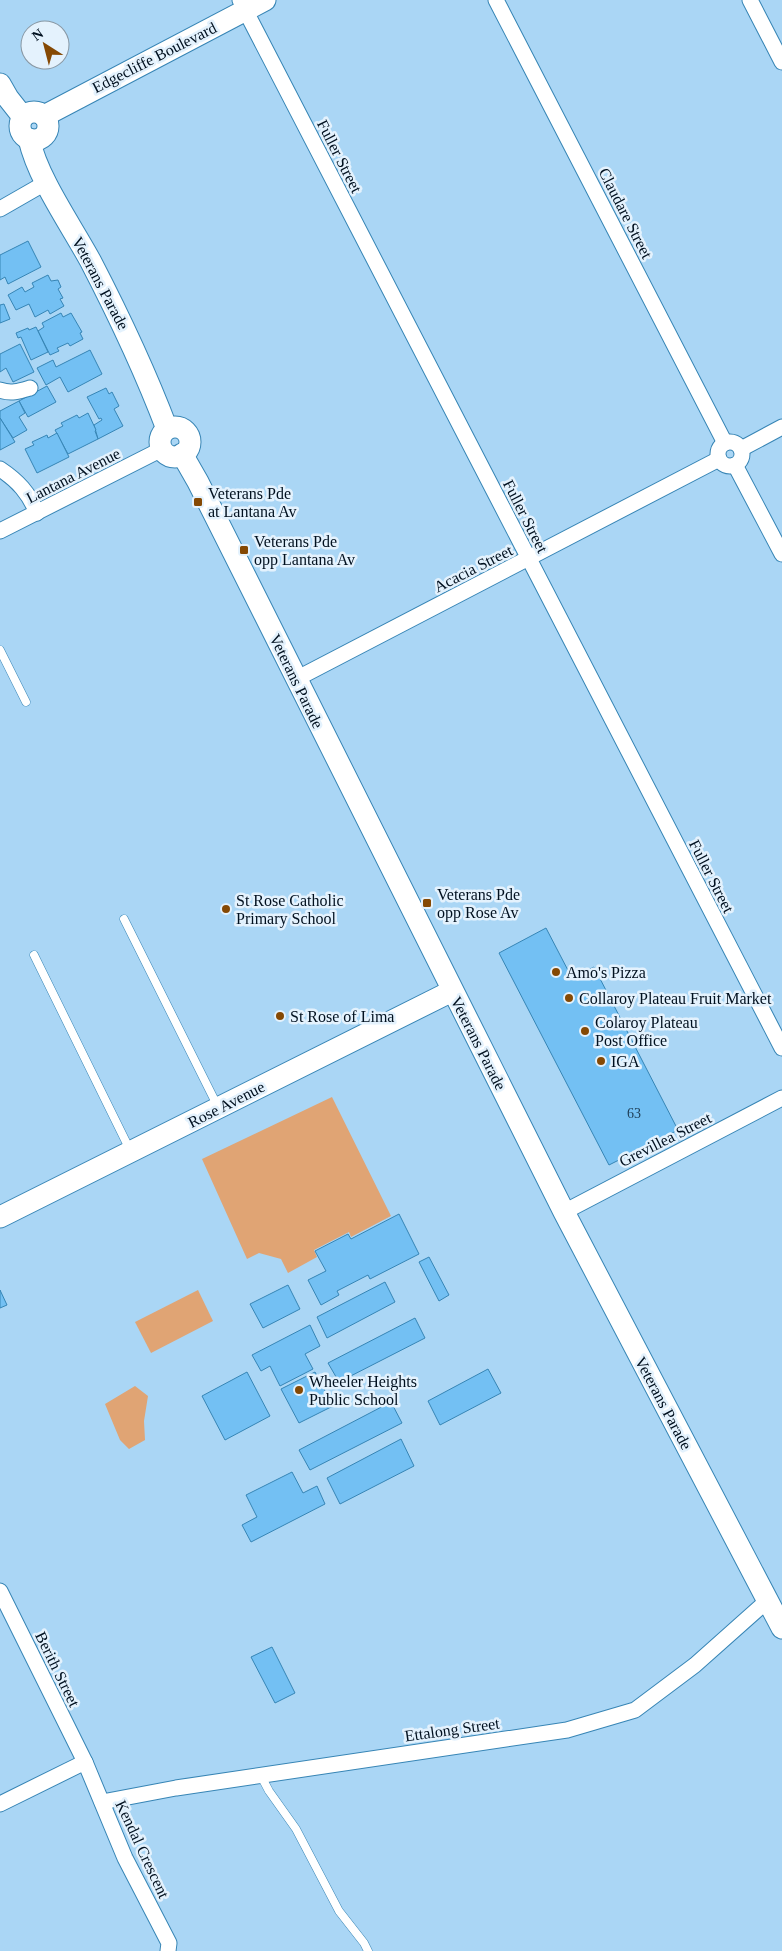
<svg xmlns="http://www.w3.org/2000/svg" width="782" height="1951" font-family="Georgia,serif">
	<rect width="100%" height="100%" fill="#aad6f5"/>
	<g fill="#e0a474">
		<path d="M 332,1097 L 391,1216 L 351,1237 L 349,1232 L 314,1250 L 317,1257 L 288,1273 L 281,1259 L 259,1253 L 247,1259 L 202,1159 Z"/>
		<path d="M 198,1290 L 213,1321 L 151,1353 L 135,1322 Z"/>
		<path d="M 135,1386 L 148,1396 L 144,1421 L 145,1440 L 129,1449 L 120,1440 L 105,1404 Z"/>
	</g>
	<g fill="#73c0f3" stroke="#3685b5">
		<path d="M 28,241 L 41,267 L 8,284 L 5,277 L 0,280 L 0,255 Z"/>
		<path d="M 48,275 L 51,281 L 58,280 L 61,287 L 58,289 L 63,298 L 60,299 L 64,306 L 50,314 L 48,310 L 35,317 L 29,304 L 16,310 L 8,295 L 22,287 L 25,292 L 34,287 L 32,283 Z"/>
		<path d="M 4,304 L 10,319 L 0,323 L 0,305 Z"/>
		<path d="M 61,313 L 63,317 L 71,313 L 82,332 L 80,333 L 83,339 L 70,346 L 68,343 L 57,348 L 59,351 L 50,355 L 38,331 L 44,327 L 42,323 Z"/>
		<path d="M 36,327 L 48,352 L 31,360 L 21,337 L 18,338 L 16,333 L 28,328 L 29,330 Z"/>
		<path d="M 20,344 L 34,372 L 13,382 L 6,368 L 0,372 L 0,354 Z"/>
		<path d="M 90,350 L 102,374 L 68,392 L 60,377 L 46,385 L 37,368 L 53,360 L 56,367 Z"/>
		<path d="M 47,386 L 56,402 L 28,417 L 19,401 Z"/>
		<path d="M 106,388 L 109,394 L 112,392 L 119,406 L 114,409 L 123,426 L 98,439 L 94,425 L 102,420 L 101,418 L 99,419 L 87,397 Z"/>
		<path d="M 19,401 L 25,413 L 19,417 L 27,430 L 13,438 L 0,418 L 0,411 Z"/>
		<path d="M 88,413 L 96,430 L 95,431 L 98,439 L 68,454 L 55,430 L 63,426 L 61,423 L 77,415 L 79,418 Z"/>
		<path d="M 0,418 L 15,442 L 0,450 Z"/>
		<path d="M 57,433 L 69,457 L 37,473 L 25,449 L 34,445 L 32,442 L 47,435 L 48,438 Z"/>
		<path d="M 546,928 L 572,978 L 594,967 L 678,1130 L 609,1165 L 499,953 Z"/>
		<path d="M 399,1214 L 419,1254 L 370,1279 L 368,1275 L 337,1291 L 339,1295 L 321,1305 L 308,1280 L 326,1271 L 315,1251 L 348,1234 L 351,1239 Z"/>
		<path d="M 429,1257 L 449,1295 L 439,1301 L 419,1262 Z"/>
		<path d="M 385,1282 L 395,1302 L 327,1338 L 317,1317 Z"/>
		<path d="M 288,1285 L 300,1309 L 263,1328 L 250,1304 Z"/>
		<path d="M 0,1290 L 7,1305 L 0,1308 Z"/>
		<path d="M 415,1318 L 425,1338 L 339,1382 L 328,1363 Z"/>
		<path d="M 310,1325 L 320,1346 L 305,1354 L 313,1369 L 280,1386 L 270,1366 L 261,1371 L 252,1355 Z"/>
		<path d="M 488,1369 L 501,1393 L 440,1425 L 428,1401 Z"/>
		<path d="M 247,1372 L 270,1416 L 225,1440 L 202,1396 Z"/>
		<path d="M 315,1372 L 333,1406 L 299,1423 L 281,1389 Z"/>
		<path d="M 391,1402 L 402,1423 L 310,1470 L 299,1450 Z"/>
		<path d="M 401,1439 L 414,1466 L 340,1504 L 327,1478 Z"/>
		<path d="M 292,1472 L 303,1493 L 317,1486 L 325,1504 L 251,1542 L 242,1525 L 257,1517 L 246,1495 Z"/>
		<path d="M 272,1647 L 295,1693 L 275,1703 L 251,1657 Z"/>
	</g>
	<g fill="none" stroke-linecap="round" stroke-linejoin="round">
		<defs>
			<g id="lane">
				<path d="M 0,650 L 26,702"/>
				<path d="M 124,919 L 218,1107"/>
				<path d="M 34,955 L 130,1150"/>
				<path d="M 261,1776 L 269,1791 L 296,1829 L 339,1911 L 364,1943 L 368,1951"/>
			</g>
			<g id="street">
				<path d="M 240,0 L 782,1048"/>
				<path d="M 496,0 L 725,443"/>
				<path d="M 750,0 L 782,62"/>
				<path d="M 0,209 L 47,182"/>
				<path d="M 0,390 C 11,394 20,391 30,388"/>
				<circle cx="730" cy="454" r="12"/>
				<path d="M 741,449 L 782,427"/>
				<path d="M 735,465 L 782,554"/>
				<path d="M 0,469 C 18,481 29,493 37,513"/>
				<path d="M 0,531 L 162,449"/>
				<path d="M 296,679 L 719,459"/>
				<path d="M 564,1212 L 782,1098"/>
				<path d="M 0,1591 L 85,1762 L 125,1858 L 169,1943 L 168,1951"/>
				<path d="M 102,1802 L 176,1788 L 567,1730 L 635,1710 L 695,1665 L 768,1600"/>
				<path d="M 0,1804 L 85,1762"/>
			</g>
			<g id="secondary">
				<path d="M 0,84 L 8,98 L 23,117"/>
				<circle cx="34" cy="126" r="14"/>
				<path d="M 44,116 L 265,0"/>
				<path d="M 29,139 C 38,179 71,225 91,262 C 119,316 145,371 167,429"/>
				<circle cx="175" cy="442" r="15"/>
				<path d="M 182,454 L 198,482 L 564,1212 L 782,1628"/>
				<path d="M 0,1217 L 452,991"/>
			</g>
		</defs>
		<use href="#lane" stroke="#3785b5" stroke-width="9"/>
		<use href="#street" stroke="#3785b5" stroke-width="17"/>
		<use href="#secondary" stroke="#3785b5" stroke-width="23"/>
		<use href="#lane" stroke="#fff" stroke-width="8"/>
		<use href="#street" stroke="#fff" stroke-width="15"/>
		<use href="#secondary" stroke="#fff" stroke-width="21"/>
	</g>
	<g fill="#854904" stroke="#e4f2fd" stroke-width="2">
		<rect x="193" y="497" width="10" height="10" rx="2.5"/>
		<rect x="239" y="545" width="10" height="10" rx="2.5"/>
		<rect x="422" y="898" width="10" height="10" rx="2.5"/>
		<circle cx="226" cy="909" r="5"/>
		<circle cx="556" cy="972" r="5"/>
		<circle cx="569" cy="998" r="5"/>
		<circle cx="280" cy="1016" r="5"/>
		<circle cx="585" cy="1031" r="5"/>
		<circle cx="601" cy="1061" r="5"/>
		<circle cx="299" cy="1390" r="5"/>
	</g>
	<g text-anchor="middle" stroke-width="5" stroke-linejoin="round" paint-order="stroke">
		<g font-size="14" fill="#1d3c54">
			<text x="634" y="1118">63</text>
		</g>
		<g font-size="16" fill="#00101f" stroke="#e4f2fd">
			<text transform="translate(154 57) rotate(-27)" y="6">Edgecliffe Boulevard</text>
			<text transform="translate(340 156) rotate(63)" y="6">Fuller Street</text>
			<text transform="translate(626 213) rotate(63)" y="6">Claudare Street</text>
			<text transform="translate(101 283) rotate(62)" y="6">Veterans Parade</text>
			<text transform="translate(73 475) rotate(-27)" y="6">Lantana Avenue</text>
			<text transform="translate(526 516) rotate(63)" y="6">Fuller Street</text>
			<text transform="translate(473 568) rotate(-27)" y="6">Acacia Street</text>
			<text transform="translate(297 681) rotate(64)" y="6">Veterans Parade</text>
			<text transform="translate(712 876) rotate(63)" y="6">Fuller Street</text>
			<text transform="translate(479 1043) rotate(63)" y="6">Veterans Parade</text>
			<text transform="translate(226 1104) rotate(-27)" y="6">Rose Avenue</text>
			<text transform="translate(665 1139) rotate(-27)" y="6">Grevillea Street</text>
			<text transform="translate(664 1403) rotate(62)" y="6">Veterans Parade</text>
			<text transform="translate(58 1669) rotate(64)" y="6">Berith Street</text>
			<text transform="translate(452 1729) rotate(-8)" y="6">Ettalong Street</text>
			<text transform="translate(143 1849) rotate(65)" y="6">Kendal Crescent</text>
		</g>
		<g font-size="16" fill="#00101f" stroke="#e4f2fd" text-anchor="start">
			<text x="208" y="499">Veterans Pde<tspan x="208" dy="18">at Lantana Av</tspan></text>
			<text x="254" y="547">Veterans Pde<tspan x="254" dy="18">opp Lantana Av</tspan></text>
			<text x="437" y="900">Veterans Pde<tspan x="437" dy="18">opp Rose Av</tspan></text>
			<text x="236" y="906">St Rose Catholic<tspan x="236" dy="18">Primary School</tspan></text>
			<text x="566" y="978">Amo's Pizza</text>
			<text x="579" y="1004">Collaroy Plateau Fruit Market</text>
			<text x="290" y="1022">St Rose of Lima</text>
			<text x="595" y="1028">Colaroy Plateau<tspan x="595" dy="18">Post Office</tspan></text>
			<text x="611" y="1067">IGA</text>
			<text x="309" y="1387">Wheeler Heights<tspan x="309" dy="18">Public School</tspan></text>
		</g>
	</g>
	<g transform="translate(45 45) rotate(324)"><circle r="24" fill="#e4f2fd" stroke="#8998a4"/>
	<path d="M0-4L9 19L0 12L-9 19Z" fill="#854904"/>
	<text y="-8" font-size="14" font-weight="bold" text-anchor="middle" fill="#00101f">N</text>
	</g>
</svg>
